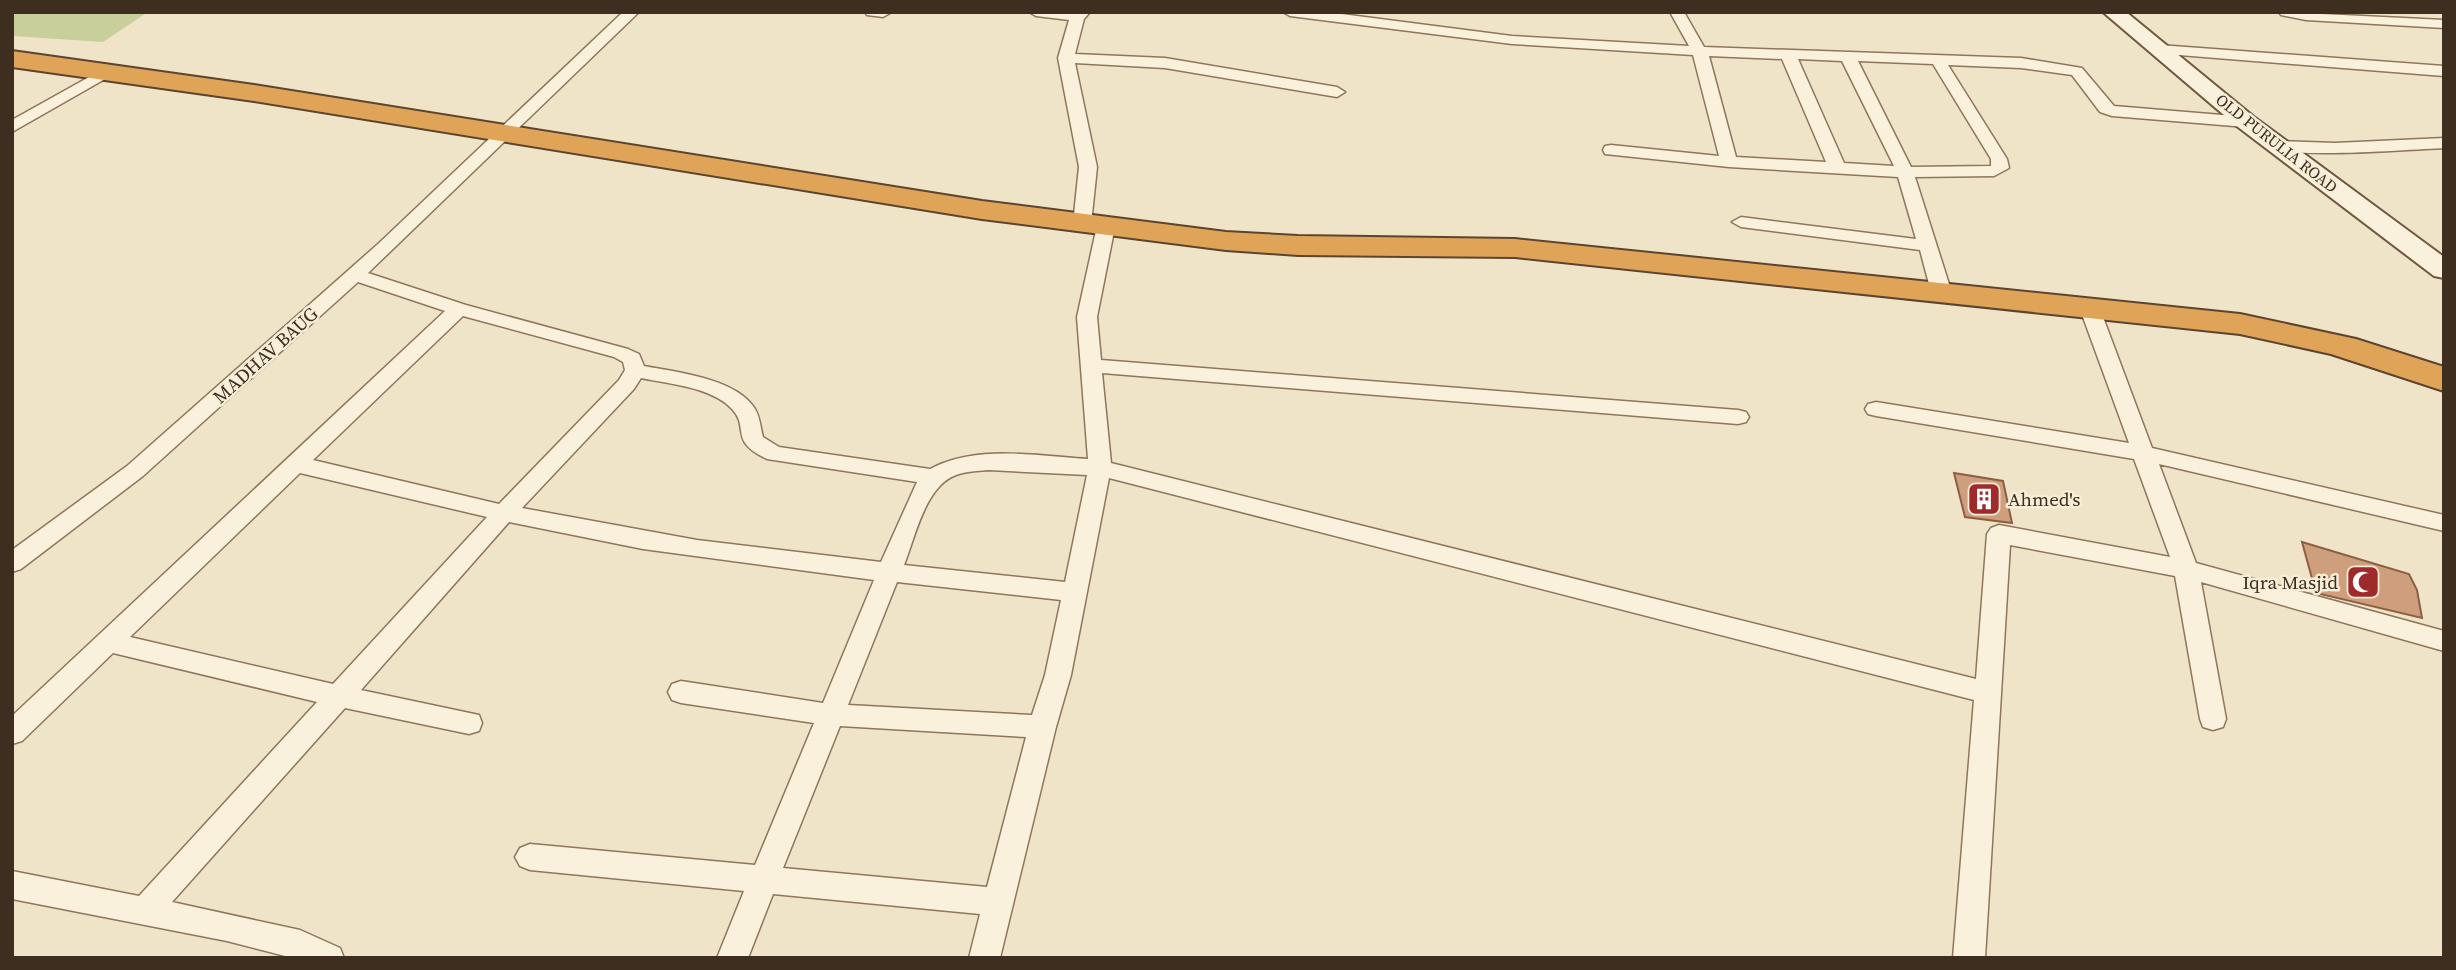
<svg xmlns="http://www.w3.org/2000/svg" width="2456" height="970" font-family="'Source Serif 4',serif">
	<rect width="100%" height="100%" fill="#f0e4c8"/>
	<path fill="#c9cf9b" d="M 12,12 L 148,12 L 103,42 L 12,36 Z"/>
	<g fill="#cf9f7d" stroke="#8d5f41" stroke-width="2">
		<path d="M 1954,473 L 2003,481 L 2012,523 L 1965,517 Z"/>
		<path d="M 2302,542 L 2409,574 L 2417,590 L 2422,618 L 2316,593 Z"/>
	</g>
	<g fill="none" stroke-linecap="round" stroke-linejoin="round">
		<defs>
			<g id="street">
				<path d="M 623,12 L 639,12 L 368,273 L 466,305 L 628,349 L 639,354 L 644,366 C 675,372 733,378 753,406 C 760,415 760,426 763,437 L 779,447 L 930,469 C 976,444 1039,456 1088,459 L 1077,317 L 1097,226 L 1106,221 L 1112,222 L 1115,226 L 1097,317 L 1101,360 L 1738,410 L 1746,412 L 1749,417 L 1746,422 L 1738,424 L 1102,373 L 1111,463 L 1976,679 L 1987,534 L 1991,528 L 1999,525 L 2170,557 L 2134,459 L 1876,416 L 1868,414 L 1865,409 L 1868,404 L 1876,402 L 2129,443 L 2080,309 L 2090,303 L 2100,309 L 2152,448 L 2444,515 L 2444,531 L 2159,464 L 2196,563 L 2444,631 L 2444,651 L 2201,582 L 2226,719 L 2223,727 L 2213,730 L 2203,727 L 2200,719 L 2175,576 L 2010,545 L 1985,958 L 1953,958 L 1974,700 L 1109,478 L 1071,675 L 1056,727 L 1000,958 L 969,958 L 980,914 L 773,894 L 748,958 L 717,958 L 744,891 L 530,870 L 520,866 L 515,857 L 520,848 L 530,844 L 755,865 L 814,723 L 681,703 L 672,700 L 668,692 L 672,684 L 681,681 L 823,703 L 874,580 L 643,549 L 509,522 L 361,690 L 479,715 L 482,723 L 479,731 L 469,734 L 345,708 L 172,902 L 300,930 L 340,948 L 344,958 L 293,958 L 227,941 L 12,899 L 12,871 L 139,896 L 317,702 L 113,653 L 22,741 L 12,744 L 12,716 L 445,311 L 358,282 L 143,476 L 21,569 L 12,572 L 12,550 L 127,466 L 378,244 ZM 463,316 L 614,357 L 623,362 L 625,370 L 619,380 L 499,504 L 313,460 ZM 641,378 C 669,384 712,387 732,409 C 750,428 728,441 767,459 L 917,482 L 881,562 L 697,540 L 522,508 L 634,389 ZM 989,470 L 1087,475 L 1065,582 L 904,565 C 915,538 925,486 956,475 C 966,471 978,471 989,470 ZM 300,473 L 487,517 L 333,684 L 130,637 ZM 897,582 L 1061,600 L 1045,675 L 1032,715 L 848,705 ZM 840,726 L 1026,737 L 987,887 L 783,868 Z"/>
				<path d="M 865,12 L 890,12 L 890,13 L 883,17 L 867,15 Z"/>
				<path d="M 1029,12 L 1090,12 L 1084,19 L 1075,54 L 1165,58 L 1337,87 L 1345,92 L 1337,97 L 1165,68 L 1075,63 L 1097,167 L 1091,224 L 1088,228 L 1076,228 L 1073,224 L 1079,167 L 1058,58 L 1069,20 L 1036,16 Z"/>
				<path d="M 1283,12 L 1326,12 L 1512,36 L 1689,46 L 1670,12 L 1684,12 L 1704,47 L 2021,58 L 2082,68 L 2114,106 L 2246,117 L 2254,122 L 2246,127 L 2112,116 L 2100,112 L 2072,75 L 2021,68 L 1948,65 L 2007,159 L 2009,168 L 1994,176 L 1915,177 L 1949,284 L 1939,290 L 1929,284 L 1920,250 L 1741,227 L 1732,222 L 1741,217 L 1916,239 L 1898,177 L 1729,167 L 1605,154 L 1603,150 L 1605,146 L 1611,145 L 1719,156 L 1693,55 L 1512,44 L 1290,16 ZM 1709,56 L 1782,59 L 1826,162 L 1736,157 ZM 1798,59 L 1842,61 L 1894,166 L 1844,163 ZM 1858,61 L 1933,64 L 1991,159 L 1991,166 L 1911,167 Z"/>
				<path d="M 2279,12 L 2444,20 L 2444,28 L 2306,20 L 2281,15 Z"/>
				<path d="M 2159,45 L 2444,66 L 2444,76 L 2154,53 L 2151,50 Z"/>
				<path d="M 107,67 L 112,69 L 115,72 L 112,75 L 12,132 L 12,120 Z"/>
				<path d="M 2444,138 L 2444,148 C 2417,149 2283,160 2270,146 L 2278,141 L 2335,143 Z"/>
			</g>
			<path id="secondary" d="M 2103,12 L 2126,12 L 2254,117 L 2444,257 L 2444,278 L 2434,276 L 2238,127 Z"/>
			<path id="highway" d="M 12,51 L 254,85 L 982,201 L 1226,232 L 1298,236 L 1515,239 L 2240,314 L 2356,339 L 2444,367 L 2444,391 L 2331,354 L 2240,334 L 1515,257 L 1298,255 L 1226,250 L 982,219 L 254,101 L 12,67 Z"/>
		</defs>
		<use href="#street" stroke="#8d765c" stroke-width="3"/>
		<use href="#secondary" stroke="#6f573f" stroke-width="4"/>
		<use href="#highway" stroke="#5b4430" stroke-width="4"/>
		<use href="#street" fill="#faf1dc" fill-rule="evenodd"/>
		<use href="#secondary" fill="#faf1dc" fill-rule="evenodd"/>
		<use href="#highway" fill="#e0a458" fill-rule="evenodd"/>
	</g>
	<defs>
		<symbol id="building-square" viewBox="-11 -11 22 22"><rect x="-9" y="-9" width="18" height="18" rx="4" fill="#9e2a2b" stroke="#f7eed8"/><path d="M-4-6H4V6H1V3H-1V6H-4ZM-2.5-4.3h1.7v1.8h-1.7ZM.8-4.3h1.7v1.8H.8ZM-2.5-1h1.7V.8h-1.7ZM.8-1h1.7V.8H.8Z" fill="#fff"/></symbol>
		<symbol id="mosque-square" viewBox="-11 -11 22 22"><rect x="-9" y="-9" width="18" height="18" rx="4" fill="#9e2a2b" stroke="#f7eed8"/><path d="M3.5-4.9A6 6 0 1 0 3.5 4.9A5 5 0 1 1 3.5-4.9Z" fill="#fff"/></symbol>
	</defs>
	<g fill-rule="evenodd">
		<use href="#building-square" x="1965" y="480" width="38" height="38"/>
		<use href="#mosque-square" x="2344" y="563" width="38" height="38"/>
	</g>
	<g text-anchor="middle" stroke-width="5" stroke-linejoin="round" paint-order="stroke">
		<g font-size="16" fill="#3d2e20" stroke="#f7eed8">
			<text transform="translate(2277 143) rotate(38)" y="6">OLD PURULIA ROAD</text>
		</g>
		<g font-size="19" fill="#3d2e20" stroke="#f7eed8">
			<text transform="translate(265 355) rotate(-42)" y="7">MADHAV BAUG</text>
		</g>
		<g font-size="19" fill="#3d2e20" stroke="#f7eed8" text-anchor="start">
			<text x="2008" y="506">Ahmed's</text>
			<text x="2338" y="589" text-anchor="end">Iqra Masjid</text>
		</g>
	</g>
	<rect width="2456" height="970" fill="none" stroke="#3d2e20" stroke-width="28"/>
</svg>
